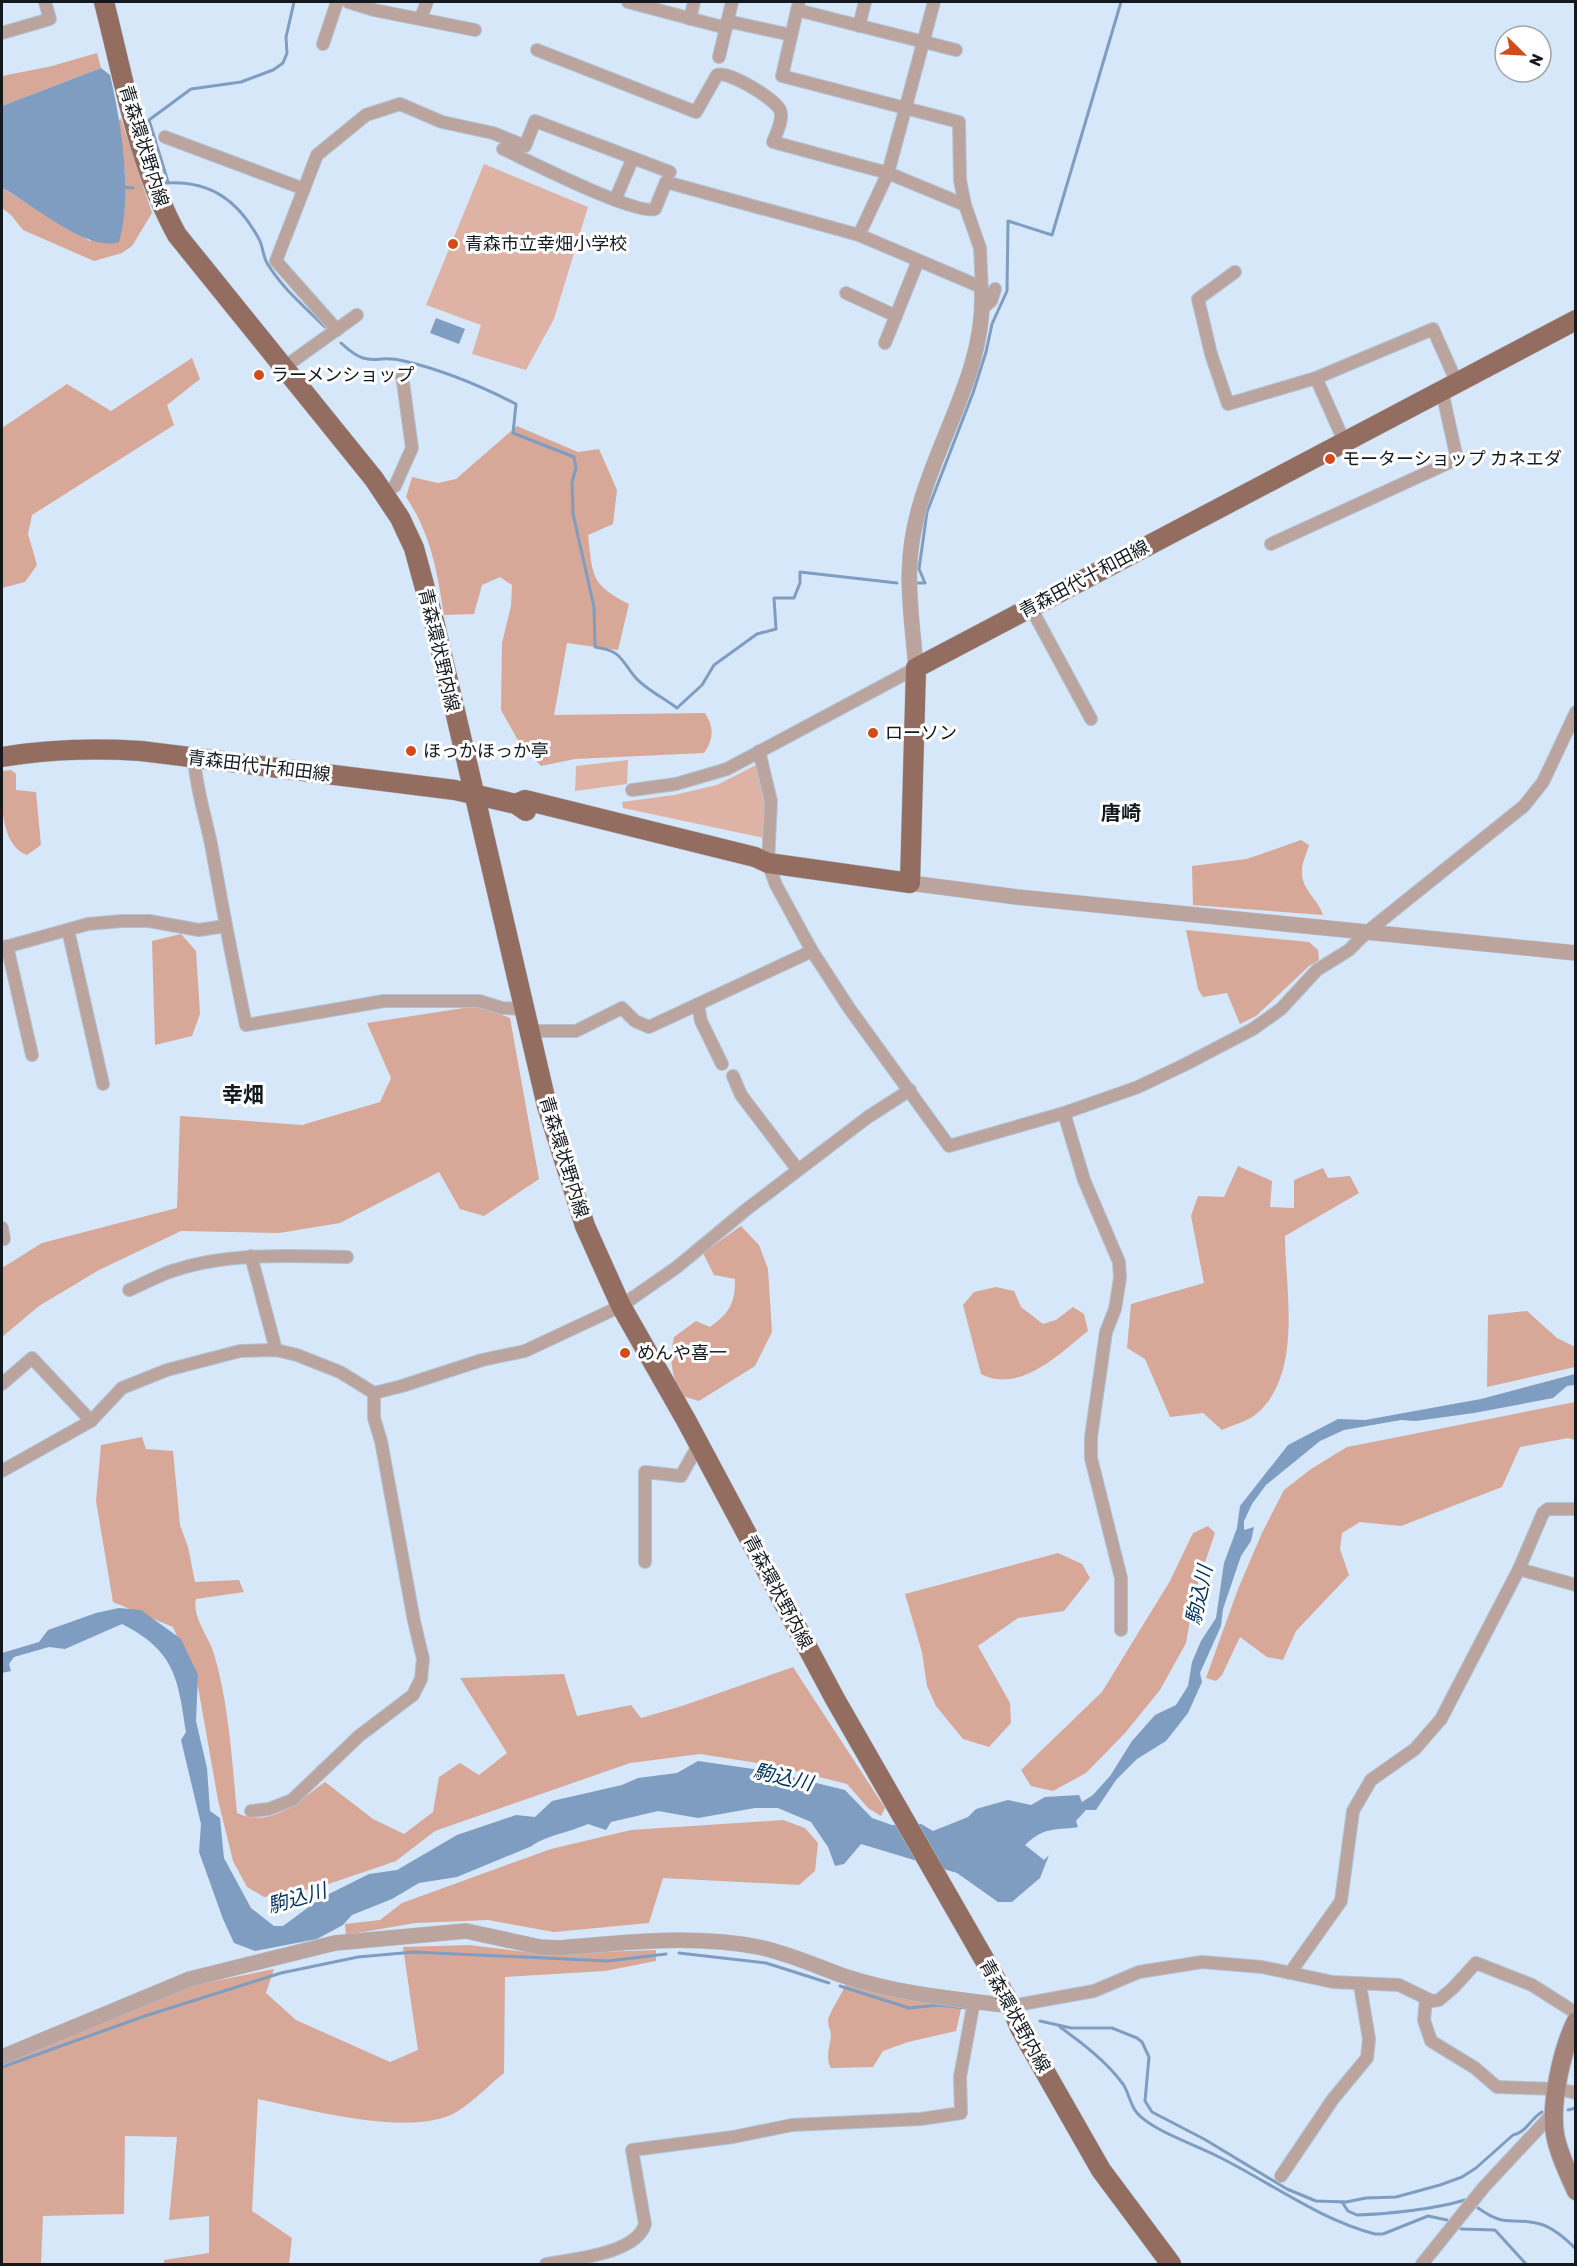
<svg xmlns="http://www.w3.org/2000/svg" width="1577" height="2266" font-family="Rubik,'Noto Sans JP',sans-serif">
	<rect width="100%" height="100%" fill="#d6e7f9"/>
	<g fill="#deb3a5">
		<path d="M 484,164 L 588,207 L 554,319 L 526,370 L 472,354 L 481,325 L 426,305 Z"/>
		<path d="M 628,760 L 627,784 L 575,791 L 576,766 Z"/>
		<path d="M 756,765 L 767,804 L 764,838 L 623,808 L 622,802 L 674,795 L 717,785 Z"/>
	</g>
	<g fill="#d7a797">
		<path d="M 97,53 L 101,68 L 2,106 L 2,76 L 52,66 Z"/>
		<path d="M 121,119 L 152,213 L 132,246 L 122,253 L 94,261 L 23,230 L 11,215 L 2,208 L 2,188 L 90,241 L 125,173 L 117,121 Z"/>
		<path d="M 192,358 L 200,379 L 167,405 L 174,425 L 32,515 L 28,534 L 37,565 L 25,582 L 2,588 L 2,428 L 67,384 L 111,411 Z"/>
		<path d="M 517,426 L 578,452 L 599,449 L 617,490 L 613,524 L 588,535 C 593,576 590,584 629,604 L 618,650 L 567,643 L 554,715 L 705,713 C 714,727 714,739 704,753 L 575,759 L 541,766 L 519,742 L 501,710 L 502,643 L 511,606 L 512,585 L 500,577 L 482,585 L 474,614 L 444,615 C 437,571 431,534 406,497 L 412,477 L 438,483 L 456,479 Z"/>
		<path d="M 11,770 L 16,774 L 16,790 L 36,792 L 41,845 L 27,855 C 0,845 1,800 2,771 Z"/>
		<path d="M 1301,840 L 1309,845 C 1307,853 1301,864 1302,873 C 1302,890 1318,899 1323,915 L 1193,905 L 1192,866 L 1247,859 Z"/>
		<path d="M 1186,930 L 1309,942 L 1318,950 L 1319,960 L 1309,966 L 1256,1016 L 1240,1024 L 1227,993 L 1203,997 L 1198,989 Z"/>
		<path d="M 181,934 L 196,951 L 200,1014 L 192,1036 L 155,1045 L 152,941 Z"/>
		<path d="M 477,1006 L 510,1018 L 539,1179 L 484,1216 L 460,1209 L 439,1172 L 340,1223 L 279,1233 L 181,1231 L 99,1270 L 39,1306 L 2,1337 L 2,1268 L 42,1243 L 177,1208 L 180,1116 L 302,1125 L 380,1102 L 391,1078 L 367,1023 Z"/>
		<path d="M 1238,1166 L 1272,1181 L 1270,1207 L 1294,1208 L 1294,1180 L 1323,1168 L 1328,1178 L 1350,1176 L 1359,1193 L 1285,1236 C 1285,1289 1304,1376 1255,1415 C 1246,1422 1232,1425 1222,1430 L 1203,1413 L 1170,1417 L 1145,1359 L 1127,1348 L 1131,1304 L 1204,1283 L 1191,1216 L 1198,1196 L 1224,1197 Z"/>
		<path d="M 741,1226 L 759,1245 L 768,1269 L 772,1332 L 755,1366 L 699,1401 L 682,1396 C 671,1374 669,1360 674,1337 L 696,1321 L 710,1327 C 730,1312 735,1304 735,1279 L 714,1275 L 703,1253 Z"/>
		<path d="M 996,1287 L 1014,1291 L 1021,1307 L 1043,1324 L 1056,1320 L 1073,1307 L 1084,1314 L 1088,1331 C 1059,1354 1020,1394 981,1374 L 963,1305 L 974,1292 Z"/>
		<path d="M 1527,1311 L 1557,1338 L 1575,1347 L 1575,1367 L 1487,1387 L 1488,1315 Z"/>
		<path d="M 1575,1402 L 1575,1440 L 1568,1438 L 1520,1447 L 1502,1487 L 1401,1526 L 1360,1522 L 1342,1533 L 1340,1549 L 1349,1575 L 1296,1631 L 1283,1660 L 1267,1657 L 1240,1637 L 1222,1675 L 1216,1681 L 1206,1678 L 1238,1589 L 1262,1533 L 1284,1490 L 1311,1469 L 1347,1447 Z"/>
		<path d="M 142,1437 L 146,1449 L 173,1451 L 180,1525 L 188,1547 L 195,1582 L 239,1580 L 244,1592 L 196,1599 C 192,1618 209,1636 214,1654 C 229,1704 232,1761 237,1813 C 272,1829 298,1801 325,1782 L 373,1819 L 404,1834 L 433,1812 L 439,1777 L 460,1763 L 479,1775 L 507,1753 L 460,1678 L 564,1674 L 577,1716 L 631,1705 L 641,1718 L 682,1706 L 793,1667 L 885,1808 L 881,1816 L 868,1808 L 847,1784 L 776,1766 L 700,1754 L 630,1763 L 435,1831 L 396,1861 L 317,1888 L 264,1897 L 247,1887 L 233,1861 L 218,1800 L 197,1681 L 173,1627 L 113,1602 L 96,1501 L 101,1445 Z"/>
		<path d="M 1208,1526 L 1215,1533 L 1195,1592 L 1186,1643 L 1160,1690 L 1125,1733 L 1086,1773 L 1053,1791 L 1031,1786 L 1021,1770 L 1102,1692 L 1170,1581 L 1193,1533 Z"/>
		<path d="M 1058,1553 L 1082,1564 L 1090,1578 L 1064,1611 L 1018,1618 L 978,1646 L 1010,1703 L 1011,1723 L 989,1747 L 963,1739 L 936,1706 L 927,1686 L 922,1652 L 905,1594 Z"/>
		<path d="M 783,1820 L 805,1828 L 818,1843 L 815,1871 L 799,1885 L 663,1878 L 649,1923 L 554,1932 L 488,1920 L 415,1923 L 346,1935 L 345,1924 L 380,1920 L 402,1903 L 551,1849 L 631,1830 Z"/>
		<path d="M 469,1945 L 542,1954 L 656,1950 L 656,1961 L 605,1971 L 505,1977 L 504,2073 C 489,2085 474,2101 458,2111 C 414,2139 307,2109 258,2099 L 252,2211 L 292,2238 L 289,2264 L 164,2264 L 164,2260 L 209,2253 L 209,2216 L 169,2220 L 177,2137 L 125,2136 L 124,2214 L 43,2216 L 41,2264 L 2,2264 L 2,2065 L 190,1986 L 274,1969 L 266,1993 L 296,2020 L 390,2062 L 418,2050 L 403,1947 Z"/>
		<path d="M 846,1983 L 962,2005 L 956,2031 L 908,2042 L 883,2051 L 873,2067 L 831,2068 C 825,2058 830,2047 831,2035 C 831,2031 828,2026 828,2021 C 829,2011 842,1996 846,1983 Z"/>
	</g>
	<g fill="#7e9dc0">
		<path d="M 101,68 L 110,75 C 121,122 133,196 119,242 C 87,253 32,203 2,188 L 2,106 Z"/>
		<path d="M 436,318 L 465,329 L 459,344 L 430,333 Z"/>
		<path d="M 1575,1374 L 1575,1385 L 1567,1386 L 1553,1398 L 1474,1413 L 1416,1421 L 1401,1420 L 1344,1430 L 1320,1441 L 1266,1485 L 1252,1504 L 1244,1521 L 1244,1530 L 1254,1527 L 1251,1541 L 1241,1556 L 1223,1609 L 1221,1626 L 1200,1673 L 1202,1682 L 1188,1713 L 1166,1741 L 1137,1759 L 1116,1780 L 1096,1810 L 1086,1810 L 1076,1821 L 1078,1827 C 1053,1831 1045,1826 1025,1845 L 1044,1860 L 1049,1855 L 1040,1878 L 1012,1902 L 998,1902 L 957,1873 L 861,1844 L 844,1864 L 835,1866 L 828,1847 L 811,1822 L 778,1808 L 755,1808 L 698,1818 L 658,1811 L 611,1822 L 606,1830 L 588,1824 C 573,1831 542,1837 532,1846 L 457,1877 L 419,1883 L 392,1899 L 352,1915 L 343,1925 L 317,1939 L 255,1951 L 234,1943 L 223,1919 L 199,1852 L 201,1824 L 181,1740 L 186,1732 C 178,1678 175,1651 122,1624 L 65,1649 L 49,1647 L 14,1657 L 9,1664 L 11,1671 L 2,1673 L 2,1653 L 39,1642 L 48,1630 L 96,1613 L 119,1608 L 141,1610 L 181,1639 L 198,1675 L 196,1721 L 207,1768 L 210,1811 L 220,1818 L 224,1858 L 251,1908 L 274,1926 L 283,1926 L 321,1898 L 369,1874 L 397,1870 L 457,1835 L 516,1815 L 535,1817 L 552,1801 L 622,1785 L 638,1778 L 677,1773 L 698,1761 L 767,1771 L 845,1790 L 872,1818 L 892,1825 L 921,1824 L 933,1831 L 968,1817 L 976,1809 L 1008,1800 L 1031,1805 L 1045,1797 L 1079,1795 L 1082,1802 L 1093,1795 L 1110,1776 L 1132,1741 L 1155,1715 L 1176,1705 L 1188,1686 L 1192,1662 L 1201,1641 L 1216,1618 L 1224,1563 L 1237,1528 L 1240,1506 L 1288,1445 L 1338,1419 L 1365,1420 L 1481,1399 Z"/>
	</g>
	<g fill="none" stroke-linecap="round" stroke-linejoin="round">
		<g stroke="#7e9dc0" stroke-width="3">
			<path d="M 168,182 L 149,120 L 191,89 L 241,82 L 273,70 L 283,63 L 287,53 L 286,37 L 294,2"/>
			<path d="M 165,183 C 211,180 239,201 260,241 C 263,248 263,256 267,263 C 282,288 305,307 325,327"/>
			<path d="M 121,187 L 133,188"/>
			<path d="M 341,343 C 371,371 374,353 404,361 C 443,370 481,386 516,404 L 513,433 L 574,457 L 576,468 L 572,482 L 573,514 L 594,607 L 595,647 C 622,651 620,659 635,677 C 645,689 664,698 677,708 L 702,685 L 714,665 L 757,634 L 776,629 L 774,598 L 794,598 L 800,583 L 800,572 L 897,583"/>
			<path d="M 915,583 L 925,583 L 919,569 L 927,512 L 973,393 L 986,352 L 992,324 L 1007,291 L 1008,221 L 1052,235 L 1121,2"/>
			<path d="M 679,1953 L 766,1963 L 829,1983"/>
			<path d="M 840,1986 L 909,2008 L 939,2005 L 966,2008"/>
			<path d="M 1040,2021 L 1071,2028 L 1112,2028 L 1137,2038 L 1142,2042 L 1149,2057 L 1145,2101 L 1152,2112 L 1204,2139 L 1287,2189 L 1316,2201 L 1346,2202 L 1366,2198 L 1396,2197 L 1440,2185 L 1462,2177 L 1476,2168 L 1513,2135 C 1527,2132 1530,2119 1542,2112"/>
			<path d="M 1060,2027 C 1082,2043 1106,2061 1123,2084 C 1129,2093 1130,2105 1137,2113 C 1153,2131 1194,2144 1217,2156 C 1270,2182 1318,2219 1375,2234 L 1383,2234 L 1428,2216 L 1447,2220"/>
			<path d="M 2,2067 L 145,2016 L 281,1973 L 358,1957 L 414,1952 L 608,1961 L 666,1954"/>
			<path d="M 1568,2110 L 1576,2108"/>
			<path d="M 1342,2202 L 1348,2211 L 1357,2215 C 1389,2214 1435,2209 1465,2200"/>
			<path d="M 1478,2208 C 1507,2228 1507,2217 1536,2223 C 1550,2225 1566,2239 1576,2249"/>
			<path d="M 1461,2229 L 1495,2230 L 1526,2264"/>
		</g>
		<defs>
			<g id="minor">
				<path d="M 348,2 L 374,10 L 475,30"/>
				<path d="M 628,2 L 726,28"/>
				<path d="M 799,2 L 782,76 L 959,122 L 960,180 L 965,205 L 980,248 L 982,292"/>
				<path d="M 797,10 L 956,50"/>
				<path d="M 421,17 L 427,2"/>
				<path d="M 690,19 L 694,2"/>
				<path d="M 727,21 L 791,35"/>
				<path d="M 859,26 L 865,2"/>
				<path d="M 2,33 L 50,19 L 45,2"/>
				<path d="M 323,44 L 337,2"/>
				<path d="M 537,50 L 696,112 L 717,75 C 728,70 775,99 780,110 C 784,119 776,134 773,142 L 888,173 L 965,205"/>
				<path d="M 719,57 L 732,2"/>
				<path d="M 165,137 L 304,189"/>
				<path d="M 503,149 C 527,160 636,216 655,209 L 666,182 L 859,235 L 981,287"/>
				<path d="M 633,158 L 670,172"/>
				<path d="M 859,235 L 888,173 L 934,2"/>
				<path d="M 1235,272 L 1198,299 L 1211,354 L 1228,404 L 1316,378 L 1433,329 L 1457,383"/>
				<path d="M 846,293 L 896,316"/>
				<path d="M 983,308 L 991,301 L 995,289"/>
				<path d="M 337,330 L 276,261 L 317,155 L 366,115 L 400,104 L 442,122 L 493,133 L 525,146 L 535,121 L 633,158 L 615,200"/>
				<path d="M 885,343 L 918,261"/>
				<path d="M 283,368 L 357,315"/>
				<path d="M 1316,378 L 1344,441"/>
				<path d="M 383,493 L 395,486 L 412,448 L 402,375"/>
				<path d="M 1271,544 L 1457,459 L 1442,391"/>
				<path d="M 1031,608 L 1091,719"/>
				<path d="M 759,751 L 771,801 L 768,863 L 776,885 L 812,951 L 849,1008 L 949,1146 L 1064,1113 L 1138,1087 L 1186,1064 L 1253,1029 L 1281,1009 L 1317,970 L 1349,950 L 1367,932 L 1524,806 L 1543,782 L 1576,712"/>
				<path d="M 194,758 C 196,788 205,815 211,844 C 222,905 233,965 246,1025 L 384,1001 L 479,1001 L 502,1008 L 524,1009"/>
				<path d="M 632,790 L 676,784 L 727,769 L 916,668"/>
				<path d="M 68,930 L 103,1084"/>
				<path d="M 7,946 L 32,1055"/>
				<path d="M 2,948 L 88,924 L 122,921 L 149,921 L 199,930 L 225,926"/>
				<path d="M 698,1004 L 701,1021 L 722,1064"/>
				<path d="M 530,1031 L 576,1031 L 622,1008 L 635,1021 L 649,1027 L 812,951"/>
				<path d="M 733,1076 L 741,1095 L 798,1170"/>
				<path d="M 1064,1113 L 1084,1180 L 1119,1262 L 1120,1278 L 1115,1309 L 1106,1332 L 1091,1437 L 1091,1458 L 1121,1578 L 1121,1630"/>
				<path d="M 2,1228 L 4,1239"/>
				<path d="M 251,1256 L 276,1350"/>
				<path d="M 129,1290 C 143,1284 157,1276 172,1271 C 228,1252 289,1256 347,1257"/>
				<path d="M 2,1384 L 32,1358 L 91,1421"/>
				<path d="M 2,1471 L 91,1421 L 122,1388 L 167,1370 L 240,1351 L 276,1350 L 297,1355 L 340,1372 L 374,1393 L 402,1386 L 482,1360 L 525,1351 L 621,1306 L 677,1267 L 747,1209 L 868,1117 L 910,1090"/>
				<path d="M 645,1562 L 645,1472 L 681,1476 L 699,1444"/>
				<path d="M 1519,1569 L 1543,1513 L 1548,1509 L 1576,1509"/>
				<path d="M 251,1811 L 269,1809 L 292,1800 L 359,1736 L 413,1695 L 421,1679 L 423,1659 L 414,1621 L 381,1441 L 374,1418 L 374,1393"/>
				<path d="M 1290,1973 L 1341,1901 L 1353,1811 L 1371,1780 L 1415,1749 L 1441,1719 L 1519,1569 L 1576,1585"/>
				<path d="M 1426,1999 L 1424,2020 L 1431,2041 L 1475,2068 L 1497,2087 L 1558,2089 L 1576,2093"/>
				<path d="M 1011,2006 L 1094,1991 L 1139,1972 L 1202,1962 L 1262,1967 L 1333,1982 L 1399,1985 L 1432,2001 L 1439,2000 L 1453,1988 L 1476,1963 L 1532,1985 L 1576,2013"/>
				<path d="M 1281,2176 L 1333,2099 L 1367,2058 L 1369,2039 L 1360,1985"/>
				<path d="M 546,2264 C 572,2259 637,2254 645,2224 L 632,2150 L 733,2137 L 792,2125 L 921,2119 L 961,2113 L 960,2077 L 974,2001"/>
				<path d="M 1422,2264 L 1484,2187 L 1555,2111"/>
			</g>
			<g id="tertiary">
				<path d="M 916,668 C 911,607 902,566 920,505 C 940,434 985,368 982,292"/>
				<path d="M 910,883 L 1017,897 L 1576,953"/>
				<path d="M 2,2057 L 190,1979 L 335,1943 L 466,1931 L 540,1947 L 558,1948 C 623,1943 693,1934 758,1947 C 788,1953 816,1966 844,1976 C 897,1994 956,1999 1011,2006"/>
			</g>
			<path id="secondary" d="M 1576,2021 C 1562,2049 1550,2103 1555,2134 C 1558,2152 1568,2173 1576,2191"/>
			<g id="primary">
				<path d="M 104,2 C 124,80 138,164 177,235 L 374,479 L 400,518 L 414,548 L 435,625 L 547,1106 L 585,1226 L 621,1306 L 686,1420 L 835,1699 L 1011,2006 L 1020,2028 L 1101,2170 L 1171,2264"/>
				<path d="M 2,757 C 49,749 93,748 141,751 L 455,790 L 516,804 L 526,811"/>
				<path d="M 516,804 L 525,800 L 755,857 L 768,863 L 910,883 L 916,668 L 1576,320"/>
			</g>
		</defs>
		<use href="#minor" stroke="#b3c2d2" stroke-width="14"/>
		<use href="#tertiary" stroke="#b3c2d2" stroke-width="16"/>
		<use href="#secondary" stroke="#b3c2d2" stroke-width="20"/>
		<use href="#primary" stroke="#b3c2d2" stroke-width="21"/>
		<use href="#minor" stroke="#baa49d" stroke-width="12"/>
		<use href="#tertiary" stroke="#baa49d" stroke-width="15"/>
		<use href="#secondary" stroke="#a4847a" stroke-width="18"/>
		<use href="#primary" stroke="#946d61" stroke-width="20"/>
	</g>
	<g fill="#d34b19" stroke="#fff" stroke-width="2">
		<circle cx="453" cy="244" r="6"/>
		<circle cx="259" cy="375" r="6"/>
		<circle cx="1330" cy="459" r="6"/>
		<circle cx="873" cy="733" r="6"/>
		<circle cx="411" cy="751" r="6"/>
		<circle cx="625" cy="1353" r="6"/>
	</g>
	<g text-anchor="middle" stroke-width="6" stroke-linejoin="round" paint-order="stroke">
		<g font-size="18" fill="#13191f" stroke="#fff">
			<text transform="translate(144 146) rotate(73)" y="6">青森環状野内線</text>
			<text transform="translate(1084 579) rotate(-28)" y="6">青森田代十和田線</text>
			<text transform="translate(439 650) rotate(77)" y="6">青森環状野内線</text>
			<text transform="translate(259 766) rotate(7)" y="6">青森田代十和田線</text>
			<text transform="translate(564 1157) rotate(73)" y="6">青森環状野内線</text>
			<text transform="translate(778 1592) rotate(62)" y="6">青森環状野内線</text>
			<text transform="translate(1015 2016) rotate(61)" y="6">青森環状野内線</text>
		</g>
		<g font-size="18" fill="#13191f" stroke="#fff" text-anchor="start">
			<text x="465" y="250">青森市立幸畑小学校</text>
			<text x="271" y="381">ラーメンショップ</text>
			<text x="1342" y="465">モーターショップ カネエダ</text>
			<text x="885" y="739">ローソン</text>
			<text x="423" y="757">ほっかほっか亭</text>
			<text x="637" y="1359">めんや喜一</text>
		</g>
		<g font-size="20" font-weight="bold" fill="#13191f" stroke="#fff">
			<text x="1121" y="820">唐崎</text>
		</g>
		<g font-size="20" font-style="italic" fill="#00315c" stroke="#fff">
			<text transform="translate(1199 1595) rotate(-78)" y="7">駒込川</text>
			<text transform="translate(783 1777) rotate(13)" y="7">駒込川</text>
			<text transform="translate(297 1898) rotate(-16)" y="7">駒込川</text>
		</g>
		<g font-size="21" font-weight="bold" fill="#13191f" stroke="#fff">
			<text x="243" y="1102">幸畑</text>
		</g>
	</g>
	<rect width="1577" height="2266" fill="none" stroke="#13191f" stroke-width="6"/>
	<g transform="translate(1523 54) rotate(114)"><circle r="28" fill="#ffffff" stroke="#a1a3a5" stroke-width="1.5"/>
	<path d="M0-4.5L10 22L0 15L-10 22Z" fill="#d34b19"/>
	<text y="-9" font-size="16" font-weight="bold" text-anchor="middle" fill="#13191f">N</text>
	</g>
</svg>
